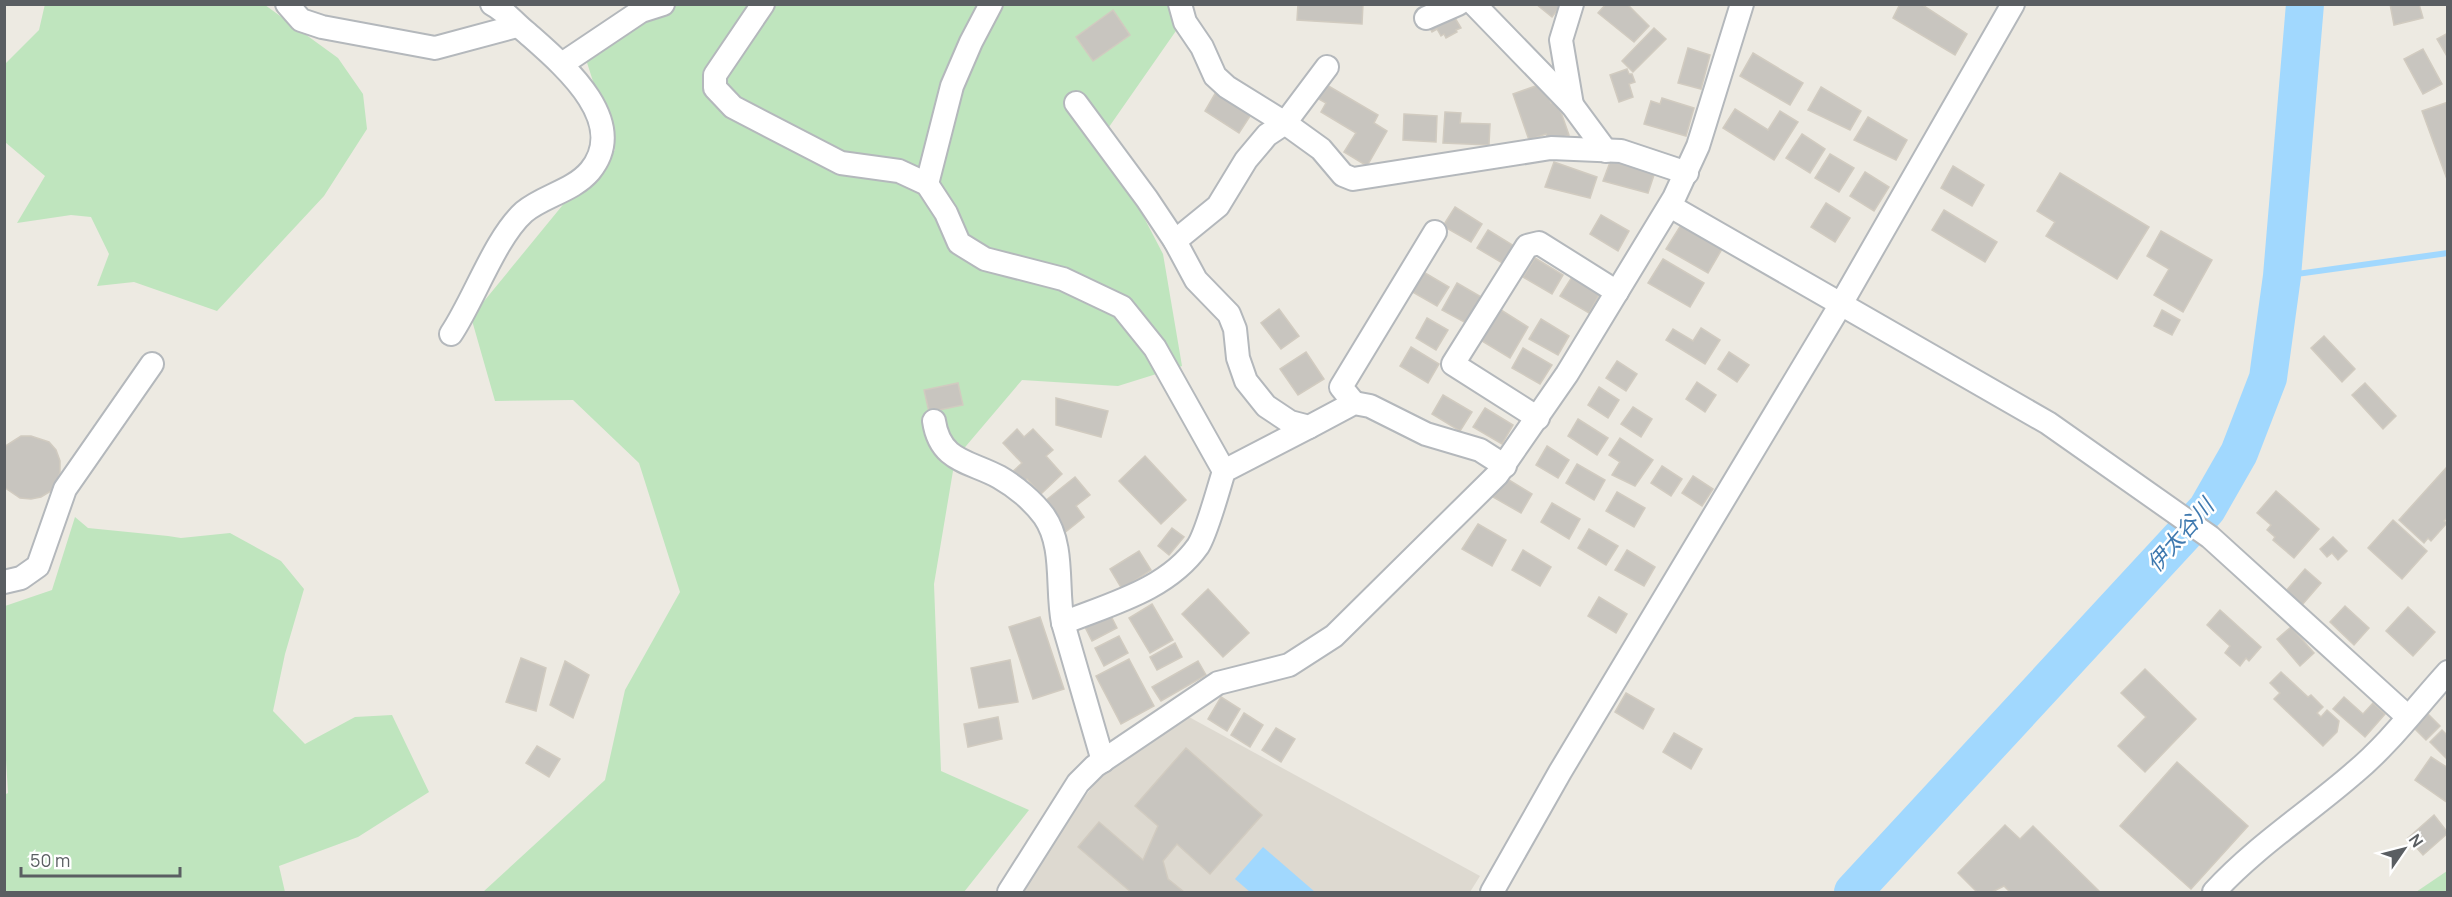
<svg xmlns="http://www.w3.org/2000/svg" width="2452" height="897" font-family="Manrope,'Noto Sans JP',sans-serif">
	<rect width="100%" height="100%" fill="#edeae2"/>
	<path fill="#ddd9d0" d="M 1189,717 L 1480,876 L 1470,892 L 1023,892 L 1071,814 L 1105,771 Z"/>
	<g fill="#bfe5be">
		<path d="M 45,4 L 265,5 L 338,58 L 363,94 L 367,129 L 324,196 L 217,311 L 134,282 L 97,286 L 109,254 L 91,217 L 71,215 L 17,223 L 45,176 L 5,142 L 5,64 L 39,30 Z"/>
		<path d="M 671,5 L 1194,5 L 1102,137 L 1163,254 L 1182,366 L 1118,386 L 1022,380 L 955,459 L 934,584 L 941,771 L 1029,810 L 964,892 L 483,892 L 605,780 L 625,690 L 680,592 L 639,463 L 573,400 L 495,401 L 471,317 L 566,201 L 615,150 L 582,47 Z"/>
		<path d="M 75,517 L 88,528 L 168,536 L 181,538 L 230,533 L 281,561 L 304,589 L 285,654 L 273,711 L 305,744 L 355,717 L 392,715 L 429,792 L 358,837 L 279,866 L 285,892 L 5,892 L 4,795 L 8,793 L 4,727 L 5,606 L 52,590 Z"/>
		<path d="M 2447,871 L 2447,892 L 2416,892 Z"/>
	</g>
	<path fill="#a1d8fe" d="M 1263,847 L 1315,892 L 1250,892 L 1235,879 Z"/>
	<g fill="none" stroke-linecap="round" stroke-linejoin="round">
		<path stroke="#a1d8fe" stroke-width="6" d="M 2282,276 L 2448,253"/>
		<path stroke="#a1d8fe" stroke-width="38" d="M 1853,892 L 2207,509 L 2239,453 L 2268,378 L 2282,276 L 2305,4"/>
	</g>
	<g fill="#c8c5bf" stroke="#d1cbc0" stroke-width="1.5">
		<path d="M 1298,4 L 1363,4 L 1362,24 L 1297,20 Z"/>
		<path d="M 1536,4 L 1562,4 L 1552,17 Z"/>
		<path d="M 1606,4 L 1627,4 L 1649,26 L 1634,42 L 1598,13 Z"/>
		<path d="M 1900,4 L 1921,4 L 1967,34 L 1955,55 L 1893,18 Z"/>
		<path d="M 2390,4 L 2419,4 L 2423,18 L 2394,25 Z"/>
		<path d="M 1113,10 L 1130,35 L 1093,61 L 1076,37 Z"/>
		<path d="M 1452,13 L 1461,28 L 1456,30 L 1457,32 L 1446,38 L 1444,34 L 1441,36 L 1437,29 L 1432,32 L 1429,26 Z"/>
		<path d="M 1654,28 L 1666,39 L 1633,72 L 1622,61 Z"/>
		<path d="M 2448,33 L 2448,58 L 2437,39 Z"/>
		<path d="M 1688,48 L 1710,55 L 1701,89 L 1678,83 Z"/>
		<path d="M 2423,49 L 2442,84 L 2423,94 L 2404,59 Z"/>
		<path d="M 1753,53 L 1803,83 L 1790,105 L 1740,76 Z"/>
		<path d="M 1627,69 L 1629,74 L 1632,74 L 1635,82 L 1629,84 L 1633,97 L 1619,102 L 1610,75 Z"/>
		<path d="M 1544,83 L 1551,103 L 1557,101 L 1569,135 L 1549,141 L 1546,134 L 1529,140 L 1513,94 Z"/>
		<path d="M 1325,84 L 1378,115 L 1374,123 L 1387,131 L 1367,166 L 1344,152 L 1356,133 L 1321,112 L 1326,103 L 1317,98 Z"/>
		<path d="M 1821,87 L 1861,111 L 1850,130 L 1808,110 Z"/>
		<path d="M 1216,92 L 1252,113 L 1239,133 L 1205,111 Z"/>
		<path d="M 1662,98 L 1694,108 L 1686,136 L 1644,124 L 1651,101 L 1660,104 Z"/>
		<path d="M 2448,102 L 2448,182 L 2422,111 Z"/>
		<path d="M 1735,109 L 1768,130 L 1780,111 L 1798,122 L 1774,160 L 1723,128 Z"/>
		<path d="M 1445,112 L 1461,113 L 1460,123 L 1490,124 L 1489,145 L 1443,143 Z"/>
		<path d="M 1404,114 L 1437,116 L 1436,142 L 1403,140 Z"/>
		<path d="M 1868,117 L 1907,140 L 1896,160 L 1854,140 Z"/>
		<path d="M 1802,134 L 1825,149 L 1810,173 L 1786,158 Z"/>
		<path d="M 1830,154 L 1854,168 L 1839,192 L 1815,178 Z"/>
		<path d="M 1612,157 L 1655,172 L 1648,193 L 1603,181 Z"/>
		<path d="M 1554,162 L 1597,177 L 1590,198 L 1545,187 Z"/>
		<path d="M 1953,166 L 1984,185 L 1972,206 L 1941,188 Z"/>
		<path d="M 1865,172 L 1889,187 L 1874,211 L 1850,196 Z"/>
		<path d="M 2060,173 L 2149,227 L 2117,279 L 2046,236 L 2055,222 L 2037,211 Z"/>
		<path d="M 1826,203 L 1850,218 L 1835,242 L 1811,227 Z"/>
		<path d="M 1455,207 L 1482,224 L 1471,242 L 1443,226 Z"/>
		<path d="M 1944,210 L 1997,242 L 1985,262 L 1932,230 Z"/>
		<path d="M 1601,215 L 1629,231 L 1618,251 L 1590,234 Z"/>
		<path d="M 1681,225 L 1722,249 L 1708,273 L 1666,249 Z"/>
		<path d="M 1488,230 L 1514,246 L 1504,264 L 1477,248 Z"/>
		<path d="M 2161,231 L 2212,260 L 2183,312 L 2154,295 L 2169,269 L 2147,256 Z"/>
		<path d="M 1535,258 L 1563,275 L 1552,294 L 1523,277 Z"/>
		<path d="M 1663,259 L 1704,283 L 1690,307 L 1648,283 Z"/>
		<path d="M 1420,270 L 1449,287 L 1437,306 L 1409,290 Z"/>
		<path d="M 1572,277 L 1600,293 L 1589,313 L 1560,296 Z"/>
		<path d="M 1457,283 L 1483,298 L 1468,324 L 1442,310 Z"/>
		<path d="M 1279,309 L 1299,336 L 1281,349 L 1261,323 Z"/>
		<path d="M 1501,310 L 1528,327 L 1510,358 L 1482,341 Z"/>
		<path d="M 2162,310 L 2180,320 L 2172,335 L 2154,326 Z"/>
		<path d="M 1427,318 L 1448,330 L 1436,350 L 1416,338 Z"/>
		<path d="M 1541,319 L 1569,336 L 1558,355 L 1529,339 Z"/>
		<path d="M 1701,328 L 1720,340 L 1705,364 L 1666,340 L 1673,329 L 1693,341 Z"/>
		<path d="M 2324,336 L 2355,369 L 2342,382 L 2311,348 Z"/>
		<path d="M 1411,347 L 1439,364 L 1428,383 L 1400,366 Z"/>
		<path d="M 1523,348 L 1552,365 L 1540,384 L 1512,368 Z"/>
		<path d="M 1306,352 L 1324,379 L 1298,395 L 1280,369 Z"/>
		<path d="M 1729,352 L 1749,365 L 1737,382 L 1718,369 Z"/>
		<path d="M 1617,361 L 1637,374 L 1626,391 L 1606,378 Z"/>
		<path d="M 1697,382 L 1716,395 L 1705,412 L 1686,399 Z"/>
		<path d="M 958,383 L 963,405 L 929,412 L 924,390 Z"/>
		<path d="M 2365,383 L 2396,416 L 2383,429 L 2352,395 Z"/>
		<path d="M 1599,387 L 1619,400 L 1608,418 L 1588,405 Z"/>
		<path d="M 1443,395 L 1472,412 L 1460,431 L 1432,414 Z"/>
		<path d="M 1056,398 L 1108,411 L 1101,437 L 1056,425 Z"/>
		<path d="M 1633,407 L 1652,419 L 1641,437 L 1621,424 Z"/>
		<path d="M 1485,408 L 1513,425 L 1502,444 L 1473,427 Z"/>
		<path d="M 1578,419 L 1608,438 L 1597,455 L 1568,436 Z"/>
		<path d="M 1017,429 L 1024,437 L 1033,429 L 1053,450 L 1046,456 L 1062,474 L 1041,494 L 1027,479 L 1019,486 L 1009,475 L 1022,463 L 1003,443 Z"/>
		<path d="M 21,436 L 31,436 L 49,442 L 56,450 L 60,461 L 60,472 L 57,482 L 51,491 L 41,497 L 31,499 L 20,498 L 4,487 L 4,447 Z"/>
		<path d="M 1620,438 L 1653,460 L 1635,486 L 1612,475 L 1620,462 L 1609,455 Z"/>
		<path d="M 1547,446 L 1569,460 L 1558,478 L 1536,465 Z"/>
		<path d="M 1145,456 L 1186,500 L 1161,524 L 1119,481 Z"/>
		<path d="M 1577,464 L 1605,480 L 1594,500 L 1566,483 Z"/>
		<path d="M 1662,466 L 1682,479 L 1671,496 L 1651,483 Z"/>
		<path d="M 2447,467 L 2448,517 L 2444,521 L 2447,523 L 2431,541 L 2428,538 L 2424,543 L 2399,520 Z"/>
		<path d="M 1693,476 L 1713,489 L 1702,506 L 1682,493 Z"/>
		<path d="M 1075,477 L 1090,495 L 1076,506 L 1084,517 L 1063,534 L 1040,505 Z"/>
		<path d="M 1504,477 L 1532,494 L 1521,513 L 1493,497 Z"/>
		<path d="M 2276,491 L 2319,529 L 2294,558 L 2273,540 L 2275,537 L 2267,530 L 2271,525 L 2257,513 Z"/>
		<path d="M 1617,492 L 1645,508 L 1634,527 L 1606,511 Z"/>
		<path d="M 1552,503 L 1580,519 L 1569,539 L 1541,522 Z"/>
		<path d="M 2393,520 L 2427,551 L 2402,579 L 2368,548 Z"/>
		<path d="M 1478,524 L 1506,540 L 1492,566 L 1462,549 Z"/>
		<path d="M 1172,528 L 1184,537 L 1169,555 L 1158,546 Z"/>
		<path d="M 1589,529 L 1618,546 L 1606,565 L 1578,548 Z"/>
		<path d="M 2333,537 L 2347,551 L 2338,560 L 2332,553 L 2327,557 L 2320,549 Z"/>
		<path d="M 1523,550 L 1551,567 L 1540,586 L 1512,570 Z"/>
		<path d="M 1627,550 L 1655,567 L 1644,586 L 1615,570 Z"/>
		<path d="M 1139,551 L 1151,570 L 1122,589 L 1110,569 Z"/>
		<path d="M 2305,569 L 2321,583 L 2302,605 L 2286,591 Z"/>
		<path d="M 1208,589 L 1249,633 L 1223,657 L 1182,614 Z"/>
		<path d="M 1599,597 L 1627,614 L 1616,633 L 1588,616 Z"/>
		<path d="M 1152,604 L 1173,640 L 1150,653 L 1129,618 Z"/>
		<path d="M 2345,606 L 2369,628 L 2354,645 L 2330,622 Z"/>
		<path d="M 2408,607 L 2435,632 L 2413,656 L 2386,631 Z"/>
		<path d="M 2220,610 L 2261,647 L 2249,661 L 2246,658 L 2240,666 L 2225,653 L 2230,646 L 2207,625 Z"/>
		<path d="M 1110,614 L 1117,628 L 1092,641 L 1085,627 Z"/>
		<path d="M 1040,617 L 1064,689 L 1033,699 L 1009,627 Z"/>
		<path d="M 2291,627 L 2314,653 L 2300,666 L 2277,639 Z"/>
		<path d="M 1119,636 L 1128,653 L 1104,666 L 1095,648 Z"/>
		<path d="M 1175,643 L 1182,657 L 1157,670 L 1150,657 Z"/>
		<path d="M 521,658 L 546,668 L 536,711 L 506,702 Z"/>
		<path d="M 1129,659 L 1154,706 L 1121,724 L 1096,676 Z"/>
		<path d="M 1010,660 L 1018,702 L 979,708 L 971,668 Z"/>
		<path d="M 565,661 L 589,675 L 573,718 L 550,705 Z"/>
		<path d="M 1198,661 L 1206,675 L 1161,701 L 1152,687 Z"/>
		<path d="M 2145,669 L 2196,719 L 2145,772 L 2118,746 L 2146,717 L 2121,693 Z"/>
		<path d="M 2281,672 L 2308,697 L 2311,695 L 2323,707 L 2317,713 L 2321,717 L 2327,710 L 2339,721 L 2337,732 L 2323,746 L 2274,699 L 2280,693 L 2270,683 Z"/>
		<path d="M 1626,693 L 1654,709 L 1643,729 L 1615,712 Z"/>
		<path d="M 1221,697 L 1240,709 L 1227,731 L 1208,719 Z"/>
		<path d="M 2344,697 L 2363,714 L 2373,703 L 2385,714 L 2365,737 L 2333,709 Z"/>
		<path d="M 1244,713 L 1263,725 L 1250,747 L 1231,735 Z"/>
		<path d="M 2427,713 L 2440,726 L 2426,740 L 2413,727 Z"/>
		<path d="M 998,717 L 1002,739 L 968,747 L 964,724 Z"/>
		<path d="M 1276,728 L 1295,739 L 1281,762 L 1262,750 Z"/>
		<path d="M 2442,730 L 2448,736 L 2447,759 L 2430,742 Z"/>
		<path d="M 1674,733 L 1702,749 L 1691,769 L 1663,752 Z"/>
		<path d="M 537,746 L 560,759 L 549,777 L 526,763 Z"/>
		<path d="M 1186,748 L 1262,815 L 1210,874 L 1177,844 L 1163,861 L 1168,879 L 1184,892 L 1131,892 L 1078,847 L 1099,822 L 1143,860 L 1158,826 L 1135,806 Z"/>
		<path d="M 2431,757 L 2448,768 L 2448,803 L 2415,780 Z"/>
		<path d="M 2177,762 L 2248,826 L 2191,889 L 2120,826 Z"/>
		<path d="M 2434,815 L 2448,833 L 2423,855 L 2408,838 Z"/>
		<path d="M 2005,825 L 2020,839 L 2033,826 L 2100,892 L 2010,892 L 2004,886 L 1992,892 L 1977,892 L 1958,873 Z"/>
	</g>
	<g fill="none" stroke-linecap="round" stroke-linejoin="round">
		<defs>
			<g id="minor">
				<path d="M 287,4 L 301,20 L 322,27 L 435,48 L 517,26"/>
				<path d="M 763,4 L 715,75 L 715,88 L 733,107 L 841,163 L 899,171 L 927,184 L 946,213 L 959,243 L 985,259 L 1063,279 L 1122,307 L 1155,348 L 1224,471"/>
				<path d="M 1180,4 L 1185,22 L 1202,47 L 1215,76 L 1227,87 L 1285,123 L 1321,149 L 1343,175 L 1353,179 L 1551,148 L 1621,151 L 1687,173"/>
				<path d="M 1474,4 L 1572,105 L 1606,151"/>
				<path d="M 1572,4 L 1561,40 L 1572,105"/>
				<path d="M 1426,18 L 1458,4"/>
				<path d="M 562,64 L 641,11 L 663,4"/>
				<path d="M 1076,103 L 1147,199 L 1175,241 L 1196,280 L 1229,314 L 1235,329 L 1238,358 L 1246,381 L 1266,406 L 1290,422 L 1309,427 L 1354,403 L 1370,406 L 1426,434 L 1480,450 L 1505,466"/>
				<path d="M 927,184 L 952,86 L 971,42 L 991,4"/>
				<path d="M 1670,206 L 2048,423 L 2210,537 L 2408,717"/>
				<path d="M 1175,241 L 1218,206 L 1246,160 L 1267,135 L 1285,123 L 1327,67"/>
				<path d="M 451,334 C 474,300 495,238 524,212 C 543,196 573,191 590,171 C 631,121 562,64 527,33 C 514,23 507,12 492,4"/>
				<path d="M 1354,403 L 1341,387 L 1435,232"/>
				<path d="M 1538,418 L 1453,364 L 1527,246 L 1539,243 L 1617,292"/>
				<path d="M 934,421 C 940,462 970,461 999,477 C 1015,486 1033,501 1044,516 C 1065,546 1056,589 1063,623 L 1103,761"/>
				<path d="M 4,582 L 21,578 L 38,566 L 65,489 L 152,364"/>
				<path d="M 1063,623 C 1110,604 1167,590 1198,546 C 1207,532 1218,490 1224,471 L 1309,427"/>
				<path d="M 1009,892 L 1078,783 L 1095,766 L 1218,683 L 1289,665 L 1334,636 L 1497,475 L 1567,374 L 1674,198 L 1698,146 L 1742,4"/>
				<path d="M 1492,892 L 1560,772 L 1841,304 L 2013,4"/>
				<path d="M 2214,892 C 2255,847 2308,813 2354,773 C 2389,744 2417,706 2448,672"/>
			</g>
		</defs>
		<use href="#minor" stroke="#b4b8bc" stroke-width="26"/>
		<use href="#minor" stroke="#fff" stroke-width="22"/>
	</g>
	<g text-anchor="middle" stroke-width="5" stroke-linejoin="round" paint-order="stroke">
		<g font-size="22" font-style="italic" fill="#3f79af" stroke="#fff">
			<text transform="translate(2180 535) rotate(-49)" y="8">伊太谷川</text>
		</g>
	</g>
	<rect width="2452" height="897" fill="none" stroke="#5a5e62" stroke-width="12"/>
	<g transform="translate(2404 849) rotate(55)" stroke="#ffffff" stroke-width="4.5" paint-order="stroke">
	<path d="M0-4.5L10 22L0 15L-10 22Z" fill="#5a5e62"/>
	<text y="-9" font-size="16" font-weight="bold" text-anchor="middle" fill="#5a5e62">N</text>
	</g>
	<path d="M21 867v9h159v-9" fill="none" stroke="#5a5e62" stroke-width="3"/>
	<text x="30" y="867" font-size="18" fill="#5a5e62" stroke="#ffffff" stroke-width="4.5" paint-order="stroke">50 m</text>
</svg>
